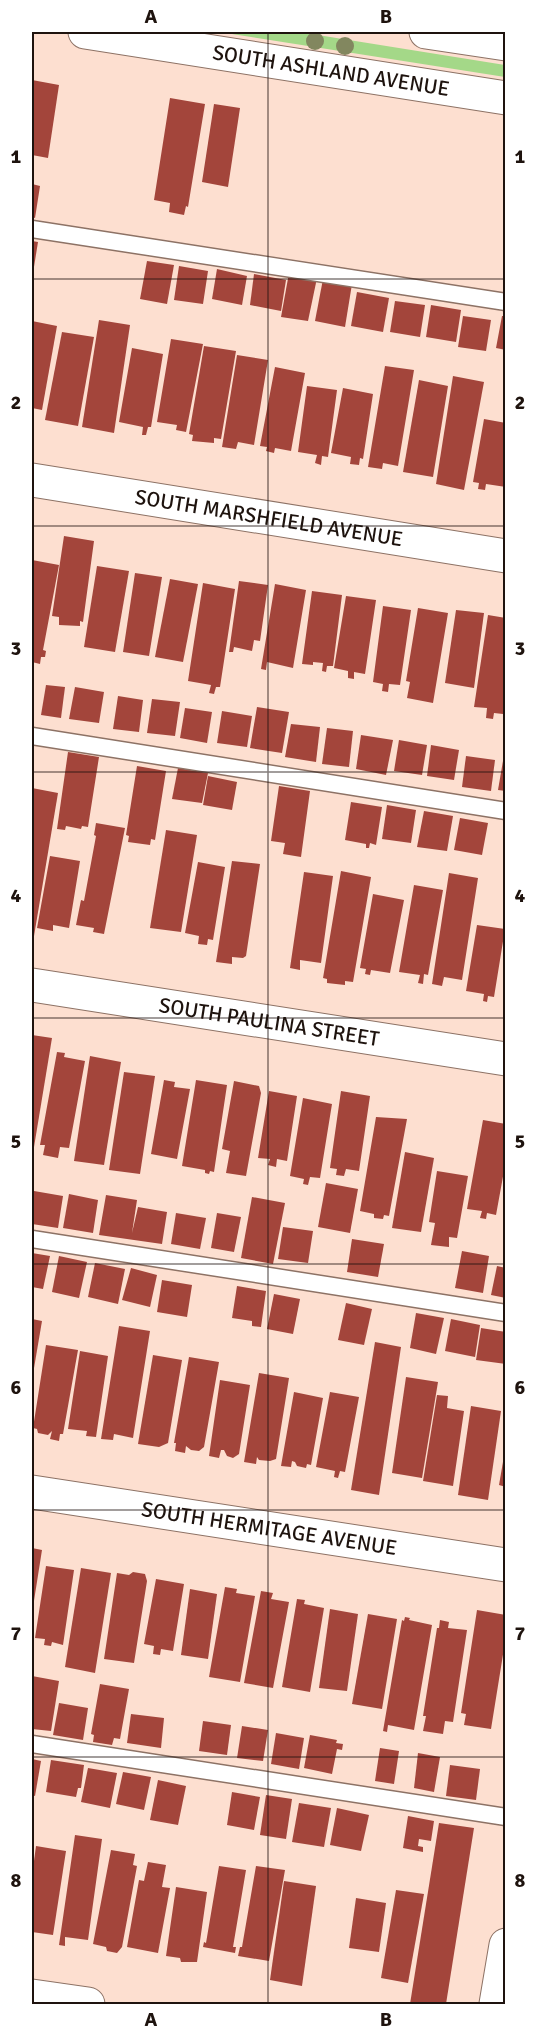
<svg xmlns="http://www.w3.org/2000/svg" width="537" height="2036" font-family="Signika,sans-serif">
	<rect width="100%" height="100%" fill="#fddfd0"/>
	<path fill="#a4d888" d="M 219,32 L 299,32 L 505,65 L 505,77 Z"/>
	<g fill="#a3453b">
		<path d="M 32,80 L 59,85 L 48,158 L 32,155 Z"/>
		<path d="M 170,98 L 205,104 L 188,207 L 186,206 L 184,215 L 169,212 L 170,203 L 154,200 Z"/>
		<path d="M 214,104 L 240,108 L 228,187 L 202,182 Z"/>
		<path d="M 32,184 L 40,186 L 35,218 L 32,217 Z"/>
		<path d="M 32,241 L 38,242 L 33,273 L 32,273 Z"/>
		<path d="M 147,261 L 174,265 L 167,304 L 140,299 Z"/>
		<path d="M 179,266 L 208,271 L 203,304 L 174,300 Z"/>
		<path d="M 217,269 L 247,276 L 242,305 L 212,299 Z"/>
		<path d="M 289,273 L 317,278 L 308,321 L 281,317 Z"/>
		<path d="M 254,274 L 286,280 L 281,311 L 250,305 Z"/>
		<path d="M 323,279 L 352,284 L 345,327 L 315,321 Z"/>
		<path d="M 357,292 L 389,298 L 383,332 L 351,326 Z"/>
		<path d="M 395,301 L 425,305 L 420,337 L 390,332 Z"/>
		<path d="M 431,305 L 461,310 L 456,342 L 426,337 Z"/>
		<path d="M 463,316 L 491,320 L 486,351 L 458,347 Z"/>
		<path d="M 502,316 L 506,316 L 506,350 L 496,348 Z"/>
		<path d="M 99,320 L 130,325 L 114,433 L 82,427 Z"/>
		<path d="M 32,321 L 57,326 L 42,410 L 32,408 Z"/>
		<path d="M 62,332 L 94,337 L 78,426 L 45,420 Z"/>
		<path d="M 171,339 L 203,344 L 186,432 L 176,430 L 177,425 L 157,422 Z"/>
		<path d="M 204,346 L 236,351 L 221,439 L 214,438 L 214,443 L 192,441 L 193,435 L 189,434 Z"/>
		<path d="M 132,348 L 163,354 L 151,427 L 148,427 L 146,435 L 142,435 L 143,427 L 119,422 Z"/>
		<path d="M 237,355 L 268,360 L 254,445 L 238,442 L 236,449 L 222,447 Z"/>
		<path d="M 385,366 L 414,370 L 398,466 L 383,463 L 382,469 L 368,467 Z"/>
		<path d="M 275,367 L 305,373 L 291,451 L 275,448 L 274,453 L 266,451 L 267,447 L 260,446 Z"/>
		<path d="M 453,376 L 484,382 L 464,490 L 436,484 Z"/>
		<path d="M 419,380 L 448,386 L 433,477 L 403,472 Z"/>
		<path d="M 307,386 L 337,390 L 328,457 L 322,456 L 321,465 L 315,463 L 317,455 L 298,452 Z"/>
		<path d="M 343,388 L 373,394 L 363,459 L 360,458 L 359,465 L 350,464 L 351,457 L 331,453 Z"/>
		<path d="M 484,419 L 506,423 L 506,487 L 486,484 L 485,490 L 478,489 L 479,483 L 473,482 Z"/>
		<path d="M 64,536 L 94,541 L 83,622 L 80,621 L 80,626 L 59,625 L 59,617 L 52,616 Z"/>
		<path d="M 32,560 L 59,565 L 43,650 L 46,651 L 45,657 L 41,657 L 40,664 L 32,662 Z"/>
		<path d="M 97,566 L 129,571 L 115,652 L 84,647 Z"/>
		<path d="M 135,573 L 162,577 L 149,656 L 123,652 Z"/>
		<path d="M 170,579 L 198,584 L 183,662 L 155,657 Z"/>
		<path d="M 239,581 L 268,585 L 260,641 L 254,640 L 252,651 L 234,647 L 233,652 L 229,652 Z"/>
		<path d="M 203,583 L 235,589 L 220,687 L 216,687 L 214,694 L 209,693 L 211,685 L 188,681 Z"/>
		<path d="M 275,584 L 306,590 L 293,668 L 267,662 L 266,670 L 261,669 Z"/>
		<path d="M 312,591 L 342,595 L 333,666 L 327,666 L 326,672 L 322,671 L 323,663 L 313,662 L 313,665 L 302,664 Z"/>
		<path d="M 346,596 L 376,600 L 365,674 L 354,672 L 354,679 L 348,678 L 348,671 L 334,668 Z"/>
		<path d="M 383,606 L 411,610 L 400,685 L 389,684 L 388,692 L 382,691 L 383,684 L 373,682 Z"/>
		<path d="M 418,608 L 448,613 L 433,703 L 407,698 L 410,682 L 406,681 Z"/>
		<path d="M 456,610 L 484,613 L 474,688 L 445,683 Z"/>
		<path d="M 488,615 L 506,618 L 506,695 L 503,714 L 494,713 L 493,719 L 486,718 L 487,708 L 474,707 Z"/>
		<path d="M 46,685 L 65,687 L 61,718 L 41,715 Z"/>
		<path d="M 75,687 L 104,692 L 99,723 L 69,719 Z"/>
		<path d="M 118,696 L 143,700 L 139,732 L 113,729 Z"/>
		<path d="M 152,699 L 180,702 L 175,736 L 147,733 Z"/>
		<path d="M 257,707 L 289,712 L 282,753 L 250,748 Z"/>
		<path d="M 185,708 L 212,712 L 207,743 L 180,738 Z"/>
		<path d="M 222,711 L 252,716 L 247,747 L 217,743 Z"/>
		<path d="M 291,724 L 320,727 L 316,762 L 285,757 Z"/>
		<path d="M 327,728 L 353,731 L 349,767 L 322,764 Z"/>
		<path d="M 361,735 L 393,740 L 386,775 L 356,769 Z"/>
		<path d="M 399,740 L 427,745 L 422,775 L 394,771 Z"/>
		<path d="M 431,745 L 459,750 L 454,780 L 427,776 Z"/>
		<path d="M 68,752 L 99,757 L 88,827 L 82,826 L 81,829 L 66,826 L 65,830 L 57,829 Z"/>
		<path d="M 504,755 L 506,755 L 506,791 L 498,790 Z"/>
		<path d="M 466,756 L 495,760 L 491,791 L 462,787 Z"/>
		<path d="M 137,766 L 166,771 L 155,840 L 151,839 L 150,845 L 128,842 L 129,836 L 126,835 Z"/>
		<path d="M 178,768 L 208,773 L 202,803 L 172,799 Z"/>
		<path d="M 208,776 L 237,782 L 232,810 L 203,805 Z"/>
		<path d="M 279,786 L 310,791 L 301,857 L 283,854 L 285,843 L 271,841 Z"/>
		<path d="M 32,788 L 58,793 L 34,936 L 32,936 Z"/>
		<path d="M 351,802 L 382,807 L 376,845 L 370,843 L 369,848 L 366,848 L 366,844 L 345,840 Z"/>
		<path d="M 387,805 L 416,810 L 411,843 L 382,839 Z"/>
		<path d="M 424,811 L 453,816 L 447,851 L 417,847 Z"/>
		<path d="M 460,818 L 488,823 L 482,855 L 454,850 Z"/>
		<path d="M 96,823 L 125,828 L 104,934 L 93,932 L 94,928 L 76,925 L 81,900 L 84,901 L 96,836 L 94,835 Z"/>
		<path d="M 166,830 L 197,835 L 181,932 L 150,928 Z"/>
		<path d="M 50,856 L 80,861 L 69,928 L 53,925 L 53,931 L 37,928 Z"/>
		<path d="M 232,861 L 260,864 L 246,956 L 243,958 L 232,957 L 232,964 L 216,962 Z"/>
		<path d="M 198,862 L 225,867 L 213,940 L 208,939 L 207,945 L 198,944 L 199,936 L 185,933 Z"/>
		<path d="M 341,871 L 371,877 L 353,982 L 345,981 L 345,985 L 327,983 L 327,979 L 323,978 Z"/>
		<path d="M 304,872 L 333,876 L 321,963 L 300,960 L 300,970 L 290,968 Z"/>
		<path d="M 449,873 L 478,878 L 462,980 L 444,977 L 442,986 L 432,984 Z"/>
		<path d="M 414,885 L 443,890 L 428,975 L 424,974 L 423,984 L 418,983 L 420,975 L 399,972 Z"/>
		<path d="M 373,894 L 404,900 L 390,973 L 371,970 L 370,975 L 365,974 L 366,969 L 360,968 Z"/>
		<path d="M 477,925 L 505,929 L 494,997 L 488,996 L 487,1002 L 483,1001 L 484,994 L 466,991 Z"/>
		<path d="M 32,1035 L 52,1038 L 33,1153 L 32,1153 Z"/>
		<path d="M 57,1052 L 65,1053 L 64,1057 L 85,1061 L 69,1148 L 60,1147 L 58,1158 L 43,1155 L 45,1145 L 40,1145 Z"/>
		<path d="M 90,1056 L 121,1062 L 104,1165 L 74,1161 Z"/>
		<path d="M 124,1072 L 155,1076 L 140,1174 L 109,1170 Z"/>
		<path d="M 164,1080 L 175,1082 L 174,1087 L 190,1089 L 177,1159 L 151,1154 Z"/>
		<path d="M 196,1080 L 227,1085 L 214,1172 L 210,1171 L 209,1174 L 205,1173 L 205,1170 L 182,1166 Z"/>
		<path d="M 234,1081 L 259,1086 L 261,1093 L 246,1176 L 226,1173 L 230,1151 L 222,1149 Z"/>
		<path d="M 269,1091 L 297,1096 L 287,1161 L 277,1159 L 276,1167 L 268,1165 L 270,1159 L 258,1158 Z"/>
		<path d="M 341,1091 L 370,1096 L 359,1171 L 346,1169 L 344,1176 L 336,1175 L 337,1169 L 330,1168 Z"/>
		<path d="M 303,1098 L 332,1104 L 320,1178 L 310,1177 L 308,1185 L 303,1184 L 304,1179 L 290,1176 Z"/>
		<path d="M 376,1117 L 407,1119 L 389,1216 L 384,1215 L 383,1219 L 374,1218 L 374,1214 L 360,1211 Z"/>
		<path d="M 483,1120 L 506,1124 L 506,1160 L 496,1215 L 487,1213 L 486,1219 L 480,1218 L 482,1211 L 467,1209 Z"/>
		<path d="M 405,1152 L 434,1158 L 421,1232 L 392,1228 Z"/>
		<path d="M 437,1171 L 468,1176 L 457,1238 L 449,1237 L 449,1247 L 431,1245 L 435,1223 L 429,1222 Z"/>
		<path d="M 326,1183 L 358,1189 L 350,1233 L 318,1227 Z"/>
		<path d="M 34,1191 L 63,1196 L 58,1228 L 32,1224 Z"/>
		<path d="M 69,1194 L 98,1200 L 93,1233 L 63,1228 Z"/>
		<path d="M 106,1195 L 137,1200 L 132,1233 L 138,1207 L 167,1212 L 162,1244 L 99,1235 Z"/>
		<path d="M 252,1197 L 285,1203 L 273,1264 L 241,1258 Z"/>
		<path d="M 176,1213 L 206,1218 L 200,1249 L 171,1244 Z"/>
		<path d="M 217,1213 L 241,1217 L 234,1252 L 211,1248 Z"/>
		<path d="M 283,1227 L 313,1231 L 308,1263 L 278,1259 Z"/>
		<path d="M 352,1239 L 384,1244 L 378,1277 L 347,1272 Z"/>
		<path d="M 462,1251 L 489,1256 L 483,1293 L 455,1288 Z"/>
		<path d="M 32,1253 L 50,1256 L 43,1289 L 32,1287 Z"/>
		<path d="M 59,1256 L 87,1262 L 79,1298 L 52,1292 Z"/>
		<path d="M 95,1263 L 125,1269 L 118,1304 L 88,1297 Z"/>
		<path d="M 497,1266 L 506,1268 L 506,1298 L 491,1295 Z"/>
		<path d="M 131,1268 L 157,1275 L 150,1307 L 122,1300 Z"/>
		<path d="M 162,1280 L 192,1285 L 187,1317 L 157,1312 Z"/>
		<path d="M 237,1286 L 266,1291 L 261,1327 L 252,1326 L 252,1321 L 232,1318 Z"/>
		<path d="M 274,1294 L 300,1299 L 293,1334 L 267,1329 Z"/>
		<path d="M 346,1303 L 372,1309 L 364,1345 L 338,1340 Z"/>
		<path d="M 416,1313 L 444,1318 L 436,1354 L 410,1348 Z"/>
		<path d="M 32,1319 L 42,1321 L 33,1374 L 32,1374 Z"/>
		<path d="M 451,1319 L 480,1325 L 475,1357 L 445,1351 Z"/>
		<path d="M 119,1326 L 150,1331 L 133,1438 L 114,1434 L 113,1440 L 101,1439 Z"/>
		<path d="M 481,1328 L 506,1332 L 506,1364 L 476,1360 Z"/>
		<path d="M 375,1342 L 401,1347 L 379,1495 L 351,1490 Z"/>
		<path d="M 46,1345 L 78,1350 L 63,1434 L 60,1434 L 59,1441 L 50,1439 L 52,1431 L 48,1435 L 38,1433 L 37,1429 L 33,1428 Z"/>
		<path d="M 80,1351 L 108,1356 L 96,1437 L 86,1436 L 87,1431 L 68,1429 Z"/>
		<path d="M 153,1355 L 182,1360 L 168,1443 L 159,1447 L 138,1444 Z"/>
		<path d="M 189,1357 L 219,1362 L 204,1447 L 199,1451 L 191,1450 L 186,1446 L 185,1453 L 175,1451 L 176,1443 L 174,1443 Z"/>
		<path d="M 259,1373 L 289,1378 L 276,1459 L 270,1461 L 259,1460 L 257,1457 L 256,1464 L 244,1462 Z"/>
		<path d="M 406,1377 L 438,1382 L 422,1478 L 392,1473 Z"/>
		<path d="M 220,1380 L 250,1385 L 239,1454 L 233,1458 L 227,1456 L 224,1450 L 221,1450 L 219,1458 L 209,1456 Z"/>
		<path d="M 294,1392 L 323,1398 L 311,1465 L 307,1464 L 306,1468 L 297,1466 L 295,1462 L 292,1461 L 291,1467 L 281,1466 Z"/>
		<path d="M 330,1392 L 359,1397 L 345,1472 L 340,1471 L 338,1478 L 334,1477 L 335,1471 L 316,1467 Z"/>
		<path d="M 437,1395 L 448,1396 L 447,1408 L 464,1411 L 453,1486 L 423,1481 Z"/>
		<path d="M 471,1406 L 501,1411 L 488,1500 L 458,1495 Z"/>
		<path d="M 504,1456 L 506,1456 L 506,1487 L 499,1485 Z"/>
		<path d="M 32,1548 L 42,1550 L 33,1607 L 32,1607 Z"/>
		<path d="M 46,1566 L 74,1570 L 63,1645 L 52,1642 L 51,1646 L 44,1645 L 45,1639 L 35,1638 Z"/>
		<path d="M 81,1568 L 111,1573 L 95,1673 L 65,1667 Z"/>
		<path d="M 133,1572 L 145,1574 L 147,1581 L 134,1663 L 104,1659 L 117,1573 L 129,1575 Z"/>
		<path d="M 156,1579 L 184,1584 L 173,1651 L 161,1649 L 160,1655 L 153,1654 L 154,1646 L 144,1644 Z"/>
		<path d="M 225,1587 L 237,1589 L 236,1593 L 255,1596 L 240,1682 L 209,1677 Z"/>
		<path d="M 190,1589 L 217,1594 L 208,1659 L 181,1655 Z"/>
		<path d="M 261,1591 L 273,1593 L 271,1599 L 289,1602 L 273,1688 L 244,1683 Z"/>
		<path d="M 297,1599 L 305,1600 L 304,1604 L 324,1608 L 310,1692 L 282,1687 Z"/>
		<path d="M 330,1609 L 358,1614 L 347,1691 L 319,1688 Z"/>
		<path d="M 477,1610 L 506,1615 L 506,1636 L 491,1729 L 464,1725 L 466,1714 L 461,1713 Z"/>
		<path d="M 368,1614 L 397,1619 L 382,1709 L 352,1704 Z"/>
		<path d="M 405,1617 L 410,1618 L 409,1620 L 432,1625 L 414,1730 L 388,1725 L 387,1732 L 383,1731 L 402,1620 L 404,1621 Z"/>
		<path d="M 440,1620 L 449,1622 L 448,1628 L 467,1630 L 453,1722 L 445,1721 L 443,1734 L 423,1731 L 426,1716 L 423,1716 L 437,1628 L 439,1628 Z"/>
		<path d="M 32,1676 L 59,1681 L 51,1731 L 32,1729 Z"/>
		<path d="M 100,1684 L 129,1689 L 120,1739 L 114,1738 L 112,1745 L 93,1742 L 94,1735 L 91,1734 Z"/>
		<path d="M 59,1703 L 88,1708 L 83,1740 L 53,1735 Z"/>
		<path d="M 131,1714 L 164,1718 L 161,1748 L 127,1743 Z"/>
		<path d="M 203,1721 L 231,1725 L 227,1755 L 199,1751 Z"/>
		<path d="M 242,1726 L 268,1730 L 263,1761 L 237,1758 Z"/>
		<path d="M 276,1733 L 304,1738 L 299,1769 L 271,1764 Z"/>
		<path d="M 310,1735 L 337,1740 L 336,1743 L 343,1744 L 342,1750 L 337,1749 L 332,1774 L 304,1768 Z"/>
		<path d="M 380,1748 L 399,1751 L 394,1784 L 375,1781 Z"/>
		<path d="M 418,1753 L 440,1757 L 434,1792 L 414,1788 Z"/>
		<path d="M 32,1759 L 41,1761 L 35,1796 L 32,1795 Z"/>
		<path d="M 51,1760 L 84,1765 L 81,1788 L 78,1788 L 76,1797 L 46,1792 Z"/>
		<path d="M 450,1765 L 480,1769 L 476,1800 L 446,1796 Z"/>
		<path d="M 88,1768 L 117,1773 L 110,1808 L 81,1802 Z"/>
		<path d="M 123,1772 L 151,1777 L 144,1810 L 116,1804 Z"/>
		<path d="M 158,1780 L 186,1786 L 178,1825 L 150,1820 Z"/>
		<path d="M 232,1792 L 260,1797 L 254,1830 L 227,1825 Z"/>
		<path d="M 266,1795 L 292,1799 L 286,1839 L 260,1835 Z"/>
		<path d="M 299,1803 L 331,1808 L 324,1847 L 292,1842 Z"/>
		<path d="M 337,1808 L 369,1815 L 361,1851 L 330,1845 Z"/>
		<path d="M 408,1816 L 434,1821 L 431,1841 L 419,1839 L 418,1846 L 423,1847 L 423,1852 L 403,1848 Z"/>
		<path d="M 439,1823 L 474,1828 L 446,2004 L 410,2004 Z"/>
		<path d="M 75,1835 L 102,1839 L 88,1940 L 65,1937 L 65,1946 L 59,1945 Z"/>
		<path d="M 36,1846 L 66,1851 L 53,1935 L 32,1932 L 32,1876 Z"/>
		<path d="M 111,1850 L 135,1854 L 133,1865 L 137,1866 L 122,1947 L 117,1953 L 107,1951 L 106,1947 L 93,1944 Z"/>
		<path d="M 148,1862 L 166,1865 L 162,1887 L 170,1888 L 158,1953 L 127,1947 L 139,1880 L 144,1881 Z"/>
		<path d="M 219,1866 L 246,1870 L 233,1947 L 236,1947 L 235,1953 L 203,1947 L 204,1942 L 206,1943 Z"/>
		<path d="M 256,1866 L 285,1870 L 269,1961 L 238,1956 L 240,1947 L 242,1947 Z"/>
		<path d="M 284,1881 L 316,1886 L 302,1986 L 270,1980 Z"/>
		<path d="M 176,1887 L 207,1892 L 197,1962 L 181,1962 L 180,1958 L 166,1956 Z"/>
		<path d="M 396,1890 L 424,1894 L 408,1983 L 381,1978 Z"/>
		<path d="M 356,1898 L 386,1903 L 379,1952 L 349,1948 Z"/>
	</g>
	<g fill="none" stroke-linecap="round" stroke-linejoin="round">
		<defs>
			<g id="service">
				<path d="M 32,229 L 506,302"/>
				<path d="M 32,736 L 506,811"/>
				<path d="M 32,1239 L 506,1313"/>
				<path d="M 32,1744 L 506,1817"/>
			</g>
			<g id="minor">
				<path id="s1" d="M 32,480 L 506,556"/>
				<path id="s2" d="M 32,985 L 506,1059"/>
				<path id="s3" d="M 32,1492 L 506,1565"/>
				<path d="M 496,2004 L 506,1945"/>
			</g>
			<path id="tertiary" d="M 32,1996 L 88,2004"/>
			<g id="secondary">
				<path id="s4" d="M 85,32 L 506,98"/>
				<path d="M 426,32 L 506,44"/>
			</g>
		</defs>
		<use href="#service" stroke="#8d7265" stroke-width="19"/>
		<use href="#minor" stroke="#8d7265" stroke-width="35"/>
		<use href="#tertiary" stroke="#8d7265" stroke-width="35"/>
		<use href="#secondary" stroke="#8d7265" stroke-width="35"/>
		<use href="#service" stroke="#fff" stroke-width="16"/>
		<use href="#minor" stroke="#fff" stroke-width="33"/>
		<use href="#tertiary" stroke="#fff" stroke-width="33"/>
		<use href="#secondary" stroke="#fff" stroke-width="33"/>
	</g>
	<g fill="#82875f">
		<circle cx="315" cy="41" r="9"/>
		<circle cx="345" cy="46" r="9"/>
	</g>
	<path fill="none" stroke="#1e130e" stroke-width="1.5" stroke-opacity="0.55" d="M 268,32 L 268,2004M 32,279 L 506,279M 32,526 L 506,526M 32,772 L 506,772M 32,1018 L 506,1018M 32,1264 L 506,1264M 32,1510 L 506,1510M 32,1757 L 506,1757"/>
	<g text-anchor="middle" stroke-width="4.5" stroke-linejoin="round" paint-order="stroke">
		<g font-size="21" fill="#1e130e" stroke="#fff">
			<text dy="7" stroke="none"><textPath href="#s4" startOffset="249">SOUTH ASHLAND AVENUE</textPath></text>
			<text dy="7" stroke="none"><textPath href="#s1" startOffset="240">SOUTH MARSHFIELD AVENUE</textPath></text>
			<text dy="7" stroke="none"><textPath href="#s2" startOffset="240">SOUTH PAULINA STREET</textPath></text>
			<text dy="7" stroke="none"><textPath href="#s3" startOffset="240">SOUTH HERMITAGE AVENUE</textPath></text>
		</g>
	</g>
	<rect width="537" height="2036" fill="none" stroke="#ffffff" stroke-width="66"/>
	<rect x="33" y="33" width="471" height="1970" fill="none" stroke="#1e130e" stroke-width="2"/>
	<g font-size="20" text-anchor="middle" font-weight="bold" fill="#1e130e">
		<text x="151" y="23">A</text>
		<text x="386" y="23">B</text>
		<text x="16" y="163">1</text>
		<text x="520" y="163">1</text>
		<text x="16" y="409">2</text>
		<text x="520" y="409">2</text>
		<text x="16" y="655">3</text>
		<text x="520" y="655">3</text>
		<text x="16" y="902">4</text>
		<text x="520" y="902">4</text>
		<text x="16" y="1148">5</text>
		<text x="520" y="1148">5</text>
		<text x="16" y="1394">6</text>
		<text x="520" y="1394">6</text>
		<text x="16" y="1640">7</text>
		<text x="520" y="1640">7</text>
		<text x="16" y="1887">8</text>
		<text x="520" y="1887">8</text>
		<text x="151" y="2026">A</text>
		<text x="386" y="2026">B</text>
	</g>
</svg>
